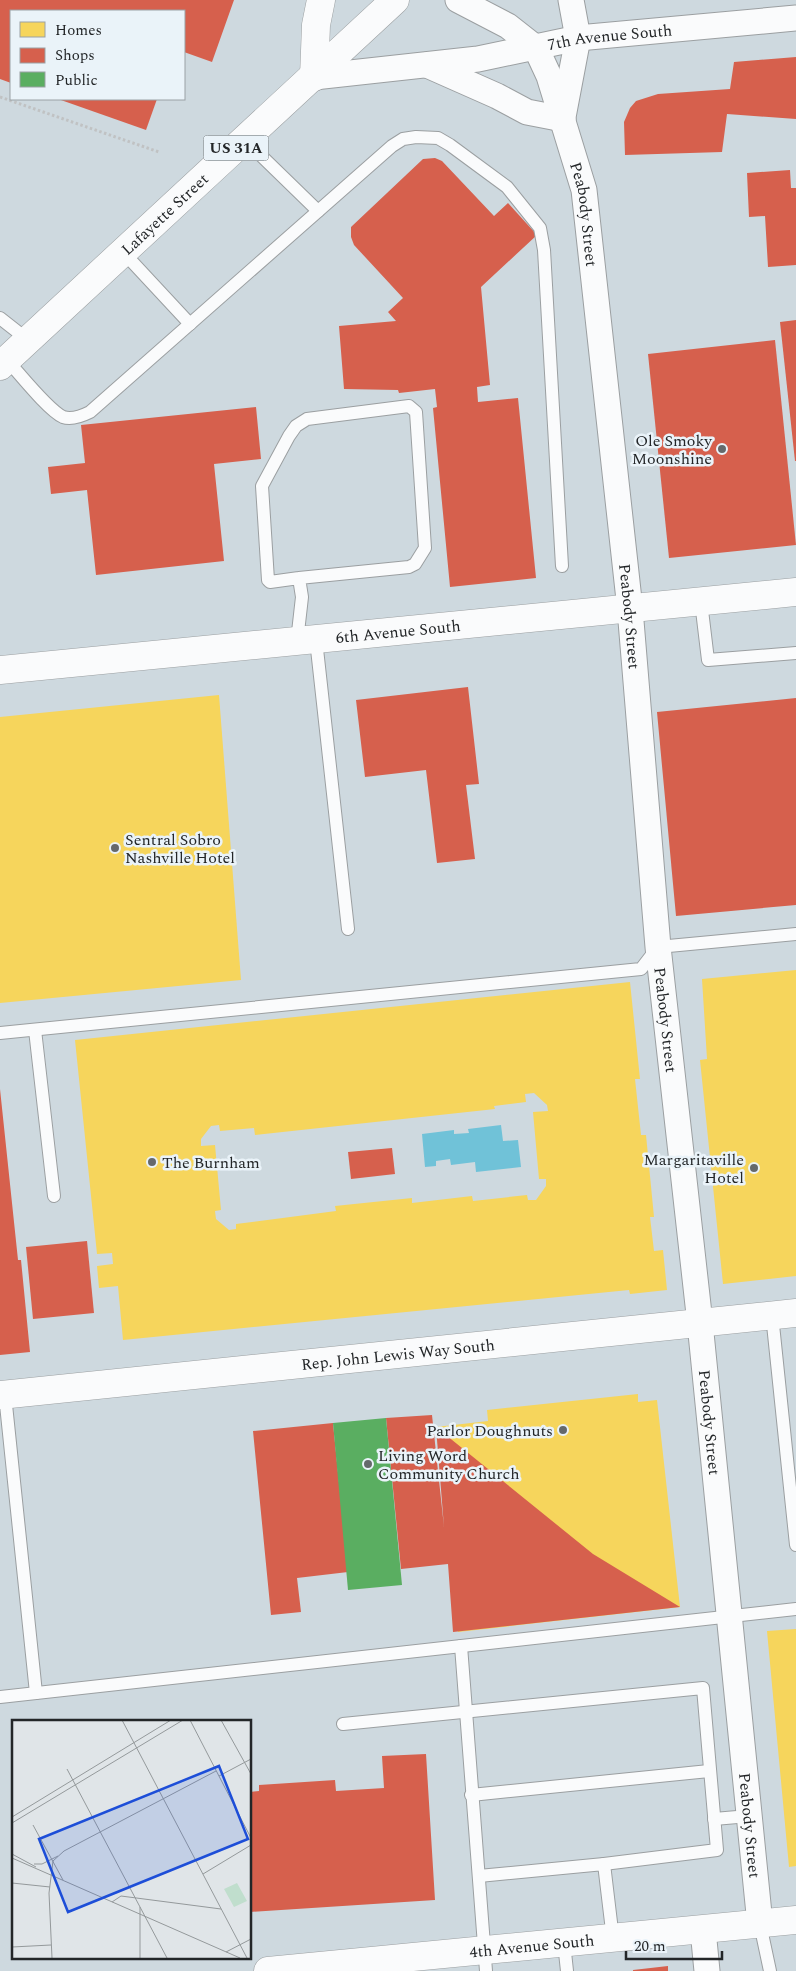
<svg xmlns="http://www.w3.org/2000/svg" width="796" height="1971" font-family="Spectral,serif">
	<rect width="100%" height="100%" fill="#e0e5e8"/>
	<path fill="#ced9df" fill-rule="evenodd" d="M 0,0 L 796,0 L 796,1971 L 0,1971 ZM 11,11 L 184,11 L 184,99 L 11,99 ZM 14,1721 L 250,1721 L 250,1957 L 14,1957 Z"/>
	<path fill="#70c2d8" d="M 501,1125 L 503,1141 L 518,1140 L 521,1167 L 476,1172 L 475,1162 L 451,1165 L 450,1159 L 436,1161 L 436,1166 L 425,1167 L 422,1134 L 454,1130 L 454,1134 L 469,1133 L 468,1129 Z"/>
	<g fill="#f6d55c" fill-rule="evenodd">
		<path d="M 219,695 L 241,980 L 0,1003 L 0,717 Z"/>
		<path d="M 796,970 L 796,1276 L 723,1284 L 700,1060 L 707,1059 L 702,979 Z"/>
		<path d="M 630,982 L 640,1079 L 635,1079 L 641,1135 L 646,1135 L 654,1217 L 650,1217 L 654,1251 L 663,1250 L 667,1290 L 630,1294 L 629,1290 L 123,1340 L 118,1286 L 99,1288 L 97,1266 L 113,1264 L 112,1253 L 97,1254 L 75,1040 ZM 534,1093 L 547,1105 L 548,1111 L 533,1112 L 539,1179 L 546,1179 L 546,1186 L 536,1200 L 528,1200 L 527,1195 L 473,1201 L 472,1196 L 412,1203 L 412,1198 L 335,1206 L 336,1211 L 236,1224 L 236,1229 L 229,1230 L 216,1219 L 215,1211 L 221,1210 L 215,1145 L 201,1146 L 201,1139 L 211,1126 L 219,1125 L 220,1131 L 254,1128 L 255,1135 L 495,1109 L 494,1106 L 526,1102 L 525,1094 Z"/>
		<path d="M 638,1394 L 638,1402 L 657,1400 L 680,1607 L 458,1632 L 436,1427 L 488,1421 L 487,1410 Z"/>
		<path d="M 796,1629 L 796,1866 L 789,1867 L 767,1631 Z"/>
	</g>
	<g fill="#d6604d">
		<path d="M 0,0 L 234,0 L 212,62 L 184,52 L 184,11 L 11,11 L 11,83 L 0,79 Z"/>
		<path d="M 796,57 L 796,119 L 727,114 L 722,152 L 625,155 L 624,122 L 630,108 L 636,101 L 658,94 L 730,89 L 734,62 Z"/>
		<path d="M 58,99 L 157,99 L 146,130 Z"/>
		<path d="M 435,158 L 442,161 L 494,216 L 508,203 L 537,235 L 481,287 L 490,385 L 477,387 L 478,402 L 518,398 L 536,578 L 450,587 L 433,408 L 437,407 L 435,389 L 399,393 L 398,390 L 344,389 L 339,326 L 396,321 L 388,312 L 403,298 L 354,245 L 351,237 L 351,227 L 423,159 Z"/>
		<path d="M 790,170 L 791,188 L 796,188 L 796,265 L 768,267 L 765,216 L 749,217 L 747,173 Z"/>
		<path d="M 796,320 L 796,461 L 795,461 L 780,322 Z"/>
		<path d="M 775,340 L 796,545 L 669,558 L 648,354 Z"/>
		<path d="M 256,407 L 261,459 L 214,464 L 224,561 L 96,575 L 87,490 L 51,494 L 48,467 L 85,463 L 81,425 Z"/>
		<path d="M 468,687 L 479,784 L 466,785 L 475,859 L 437,863 L 426,770 L 365,777 L 356,700 Z"/>
		<path d="M 796,698 L 796,905 L 676,916 L 657,712 Z"/>
		<path d="M 0,1089 L 18,1260 L 21,1260 L 30,1352 L 0,1355 Z"/>
		<path d="M 392,1148 L 395,1174 L 351,1179 L 348,1152 Z"/>
		<path d="M 87,1241 L 94,1313 L 33,1319 L 26,1247 Z"/>
		<path d="M 432,1415 L 444,1527 L 436,1427 L 593,1554 L 680,1607 L 453,1632 L 448,1564 L 401,1569 L 386,1418 Z"/>
		<path d="M 333,1423 L 348,1572 L 297,1578 L 301,1612 L 271,1615 L 253,1431 Z"/>
		<path d="M 426,1754 L 435,1900 L 250,1912 L 250,1792 L 259,1791 L 259,1785 L 335,1780 L 336,1791 L 384,1788 L 382,1756 Z"/>
		<path d="M 668,1966 L 668,1971 L 633,1971 L 633,1970 Z"/>
	</g>
	<path fill="#5aae61" d="M 386,1418 L 402,1585 L 348,1590 L 333,1423 Z"/>
	<g fill="none" stroke-linecap="round" stroke-linejoin="round">
		<defs>
			<g id="service">
				<path d="M 245,140 L 318,211"/>
				<path d="M 123,252 L 190,324"/>
				<path d="M 0,318 L 28,340"/>
				<path d="M 7,360 C 19,373 48,410 63,417 C 72,420 82,416 90,412 L 392,146 L 403,139 L 416,137 L 438,138 L 450,145 L 507,187 L 540,228 L 544,250 L 562,566"/>
				<path d="M 701,602 L 708,660 L 796,653"/>
				<path d="M 316,640 L 348,929"/>
				<path d="M 297,641 L 302,597 L 299,578 L 409,567 L 415,564 L 425,548 L 416,412 L 409,406 L 307,419 L 296,426 L 289,436 L 262,486 L 268,580 L 270,582 L 299,578"/>
				<path d="M 35,1030 L 54,1196"/>
				<path d="M 0,1033 L 641,969 L 658,947 L 796,934"/>
				<path d="M 772,1315 L 796,1545"/>
				<path d="M 5,1395 L 36,1693"/>
				<path d="M 461,1646 L 486,1971"/>
				<path d="M 0,1697 L 796,1609"/>
				<path d="M 343,1724 L 703,1688 L 717,1850 L 604,1864"/>
				<path d="M 471,1795 L 709,1771"/>
				<path d="M 714,1819 L 749,1816"/>
				<path d="M 479,1876 L 604,1864 L 613,1939"/>
				<path d="M 760,1924 L 770,1971"/>
				<path d="M 564,1943 L 567,1971"/>
			</g>
			<g id="minor">
				<path id="s1" d="M 458,0 L 508,26 L 536,48 L 549,76 L 584,190 L 630,609 L 658,947 L 700,1323 L 760,1924"/>
				<path d="M 427,65 L 497,96 L 527,112 L 563,119"/>
				<path id="s2" d="M 314,77 L 478,59 L 578,38 L 796,18"/>
				<path d="M 563,117 L 578,38 L 571,0"/>
				<path d="M 703,1930 L 707,1971"/>
			</g>
			<g id="tertiary">
				<path id="s3" d="M 0,670 L 796,592"/>
				<path id="s4" d="M 0,1395 L 796,1313"/>
				<path id="s5" d="M 268,1971 L 796,1920"/>
			</g>
			<g id="primary">
				<path d="M 314,77 L 316,25 L 321,0"/>
				<path id="s6" d="M 0,366 L 395,0"/>
			</g>
		</defs>
		<use href="#service" stroke="#9b9fa1" stroke-width="14"/>
		<use href="#minor" stroke="#9b9fa1" stroke-width="27"/>
		<use href="#tertiary" stroke="#9b9fa1" stroke-width="29"/>
		<use href="#primary" stroke="#9b9fa1" stroke-width="29"/>
		<path stroke="#c0c2c3" stroke-width="3" stroke-dasharray="2.5 2.5" stroke-linecap="butt" d="M 0,97 L 159,152"/>
		<use href="#service" stroke="#fafbfc" stroke-width="12"/>
		<use href="#minor" stroke="#fafbfc" stroke-width="25"/>
		<use href="#tertiary" stroke="#fafbfc" stroke-width="28"/>
		<use href="#primary" stroke="#fafbfc" stroke-width="28"/>
	</g>
	<g fill="#65696b" stroke="#eaf3f9" stroke-width="2">
		<circle cx="722" cy="449" r="5"/>
		<circle cx="115" cy="848" r="5"/>
		<circle cx="152" cy="1162" r="5"/>
		<circle cx="754" cy="1168" r="5"/>
		<circle cx="563" cy="1430" r="5"/>
		<circle cx="368" cy="1464" r="5"/>
	</g>
	<g text-anchor="middle" stroke-width="5" stroke-linejoin="round" paint-order="stroke">
		<rect fill="#eaf3f9" stroke="#5f6467" stroke-width="1" x="203.5" y="135.5" width="65" height="25" rx="4"/>
		<g font-size="15" font-weight="bold" fill="#232628">
			<text x="236" y="153">US 31A</text>
		</g>
		<g font-size="16" fill="#232628" stroke="#eaf3f9">
			<text dy="6" stroke="none"><textPath href="#s2" startOffset="299">7th Avenue South</textPath></text>
			<text dy="6" stroke="none"><textPath href="#s6" startOffset="224">Lafayette Street</textPath></text>
			<text dy="6" stroke="none"><textPath href="#s1" startOffset="266">Peabody Street</textPath></text>
			<text dy="6" stroke="none"><textPath href="#s1" startOffset="671">Peabody Street</textPath></text>
			<text dy="6" stroke="none"><textPath href="#s3" startOffset="400">6th Avenue South</textPath></text>
			<text dy="6" stroke="none"><textPath href="#s1" startOffset="1076">Peabody Street</textPath></text>
			<text dy="6" stroke="none"><textPath href="#s4" startOffset="400">Rep. John Lewis Way South</textPath></text>
			<text dy="6" stroke="none"><textPath href="#s1" startOffset="1481">Peabody Street</textPath></text>
			<text dy="6" stroke="none"><textPath href="#s1" startOffset="1886">Peabody Street</textPath></text>
			<text dy="6" stroke="none"><textPath href="#s5" startOffset="265">4th Avenue South</textPath></text>
		</g>
		<g font-size="16" fill="#232628" stroke="#eaf3f9" text-anchor="end">
			<text x="712" y="446">Ole Smoky<tspan x="712" dy="18">Moonshine</tspan></text>
			<text x="125" y="845" text-anchor="start">Sentral Sobro<tspan x="125" dy="18">Nashville Hotel</tspan></text>
			<text x="744" y="1165">Margaritaville<tspan x="744" dy="18">Hotel</tspan></text>
			<text x="162" y="1168" text-anchor="start">The Burnham</text>
			<text x="553" y="1436">Parlor Doughnuts</text>
			<text x="378" y="1461" text-anchor="start">Living Word<tspan x="378" dy="18">Community Church</tspan></text>
		</g>
	</g>
	<g transform="translate(12 1720)">
		<rect width="239" height="239" fill="#e0e5e8"/>
		<path d="M 225,163 L 235,181 L 222,187 L 212,169 Z" fill="#c0decd"/>
		<path fill="none" stroke="#94999b" stroke-width="1" d="M 110,0 L 235,238M 178,0 L 239,118M 209,0 L 239,54M 55,49 L 155,238M 207,56 L 239,39M 0,97 L 159,0M 0,103 L 171,0M 21,105 L 51,160M 0,134 L 24,147M 0,138 L 228,238M 22,144 L 30,144 L 46,136M 191,154 L 239,125M 0,163 L 38,167M 100,182 L 109,176 L 209,189M 0,227 L 39,225M 214,232 L 239,219M 40,238 L 37,173 L 41,141 L 52,131 L 204,51M 128,238 L 128,187"/>
		<path fill="#1d4ed8" fill-opacity="0.15" stroke="#1d4ed8" stroke-width="2.5" d="M 207,46 L 236,119 L 56,192 L 27,119 Z"/>
		<rect width="239" height="239" fill="none" stroke="#232628" stroke-width="2.5"/>
	</g>
	<rect x="10" y="10" width="175" height="90" fill="#eaf3f9" stroke="#9aa1a5"/>
	<rect x="20" y="22" width="25" height="15" fill="#f6d55c" stroke="#9aa1a5"/>
	<text x="55" y="35" font-size="15" fill="#232628">Homes</text>
	<rect x="20" y="48" width="25" height="15" fill="#d6604d" stroke="#9aa1a5"/>
	<text x="55" y="60" font-size="15" fill="#232628">Shops</text>
	<rect x="20" y="72" width="25" height="15" fill="#5aae61" stroke="#9aa1a5"/>
	<text x="55" y="85" font-size="15" fill="#232628">Public</text>
	<path d="M626 1951v8h96v-8" fill="none" stroke="#232628" stroke-width="2.5"/>
	<text x="634" y="1951" font-size="15" fill="#232628" stroke="#eaf3f9" stroke-width="4" paint-order="stroke">20 m</text>
</svg>
